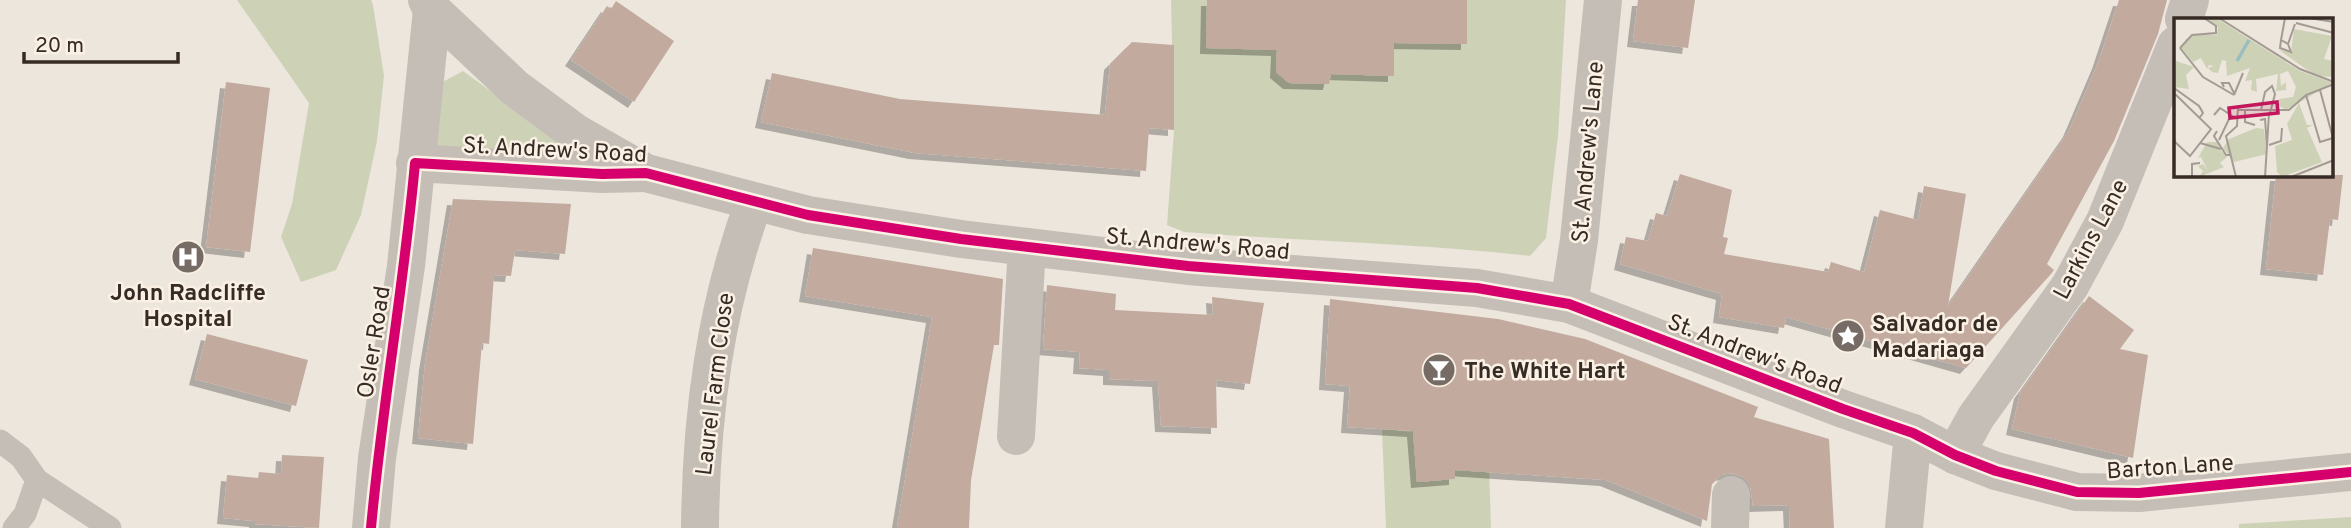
<svg xmlns="http://www.w3.org/2000/svg" width="2351" height="528" font-family="Overpass,sans-serif">
	<defs>
		<filter id="shadow"><feDropShadow dx="-6" dy="6" stdDeviation="0" flood-color="#0004"/></filter>
	</defs>
	<rect width="100%" height="100%" fill="#ede6dd"/>
	<g fill="#cdd2b6">
		<path d="M 237,0 L 371,0 L 373,5 L 384,76 L 377,141 L 361,215 L 336,270 L 301,282 L 281,237 L 292,204 L 309,103 Z"/>
		<path d="M 1171,0 L 1566,0 L 1558,136 L 1546,238 L 1530,256 C 1415,243 1299,241 1184,232 L 1167,225 L 1174,130 Z"/>
		<path d="M 463,71 L 570,149 L 573,153 L 433,148 L 437,85 Z"/>
		<path d="M 1414,404 L 1487,408 L 1491,528 L 1386,528 L 1382,429 L 1412,432 Z"/>
		<path d="M 2351,517 L 2351,528 L 2239,528 L 2239,524 Z"/>
	</g>
	<g fill="#c2aa9e" filter="url(#shadow)">
		<path d="M 1207,0 L 1467,0 L 1467,44 L 1394,43 L 1394,76 L 1331,74 L 1329,84 L 1289,83 L 1276,72 L 1277,50 L 1206,48 Z"/>
		<path d="M 1638,0 L 1695,0 L 1688,48 L 1633,41 Z"/>
		<path d="M 2119,0 L 2167,0 L 2158,34 L 2114,141 L 2047,264 L 2054,270 L 2051,274 L 1966,368 L 1786,317 L 1784,328 L 1719,317 L 1722,294 L 1620,264 L 1626,237 L 1648,241 L 1656,213 L 1667,216 L 1680,174 L 1732,190 L 1723,237 L 1728,238 L 1724,254 L 1828,272 L 1831,262 L 1864,272 L 1880,210 L 1918,220 L 1924,186 L 1966,194 L 1948,306 L 2069,131 L 2098,63 Z"/>
		<path d="M 616,1 L 674,41 L 634,102 L 571,60 L 607,6 L 611,9 Z"/>
		<path d="M 1132,42 L 1174,45 L 1174,130 L 1149,128 L 1146,171 L 915,153 L 761,122 L 772,73 L 900,99 L 1105,115 L 1110,64 Z"/>
		<path d="M 226,82 L 270,88 L 250,252 L 206,247 Z"/>
		<path d="M 2276,175 L 2343,175 L 2338,220 L 2330,219 L 2323,275 L 2266,269 Z"/>
		<path d="M 453,199 L 571,204 L 565,254 L 515,250 L 511,276 L 494,275 L 489,344 L 482,343 L 473,444 L 418,438 L 425,364 Z"/>
		<path d="M 813,248 L 1003,279 L 999,345 L 994,345 L 981,423 L 971,480 L 969,528 L 897,528 L 932,317 L 805,296 Z"/>
		<path d="M 1047,285 L 1116,294 L 1115,310 L 1213,315 L 1212,297 L 1264,303 L 1250,384 L 1216,380 L 1217,428 L 1161,426 L 1158,381 L 1109,379 L 1109,370 L 1079,368 L 1080,352 L 1043,349 Z"/>
		<path d="M 2089,296 L 2134,330 L 2120,349 L 2148,355 L 2133,458 L 2012,429 L 2020,393 Z"/>
		<path d="M 1330,299 L 1498,319 L 1585,339 L 1758,407 L 1754,417 L 1829,439 L 1834,528 L 1790,528 L 1789,505 L 1753,506 L 1750,484 L 1743,477 L 1732,473 L 1721,475 L 1712,484 L 1707,521 L 1606,480 L 1455,470 L 1455,479 L 1417,482 L 1413,431 L 1347,427 L 1350,386 L 1325,384 Z"/>
		<path d="M 207,334 L 308,360 L 296,406 L 195,379 Z"/>
		<path d="M 282,455 L 324,457 L 319,528 L 255,524 L 255,521 L 223,518 L 227,475 L 258,478 L 259,472 L 281,474 Z"/>
	</g>
	<g fill="none" stroke-linecap="round" stroke-linejoin="round">
		<g stroke="#c5beb7" stroke-width="23">
			<path d="M 0,441 L 21,457 L 37,480 L 110,528"/>
			<path d="M 14,528 L 25,514 L 37,480"/>
		</g>
		<g stroke="#c5beb7" stroke-width="38">
			<path d="M 427,0 L 432,10 L 515,88 L 576,133 L 646,173 L 808,215 L 961,239 L 1188,266 L 1477,288 L 1569,304 L 1843,409 L 1913,433 L 1955,455 L 1996,471 L 2077,492 L 2139,493 L 2351,472"/>
			<path d="M 2184,19 L 2190,0"/>
			<path d="M 415,163 L 602,174 L 646,173"/>
			<path d="M 1569,304 L 1579,240 L 1603,0"/>
			<path d="M 1016,436 L 1027,247"/>
			<path d="M 1955,455 L 1976,417 L 2070,286 L 2105,221 L 2176,45"/>
			<path d="M 371,528 L 377,458 L 406,266 L 432,10"/>
			<path d="M 700,528 C 701,415 715,308 754,202"/>
			<path d="M 1730,528 L 1731,495"/>
			<path d="M 1904,528 L 1913,433"/>
		</g>
		<defs>
			<path id="cycleway" d="M 371,528 C 382,406 404,285 415,163 L 602,174 L 646,173 L 808,215 L 961,239 L 1188,266 L 1477,288 L 1569,304 L 1843,409 L 1913,433 L 1955,455 L 1996,471 L 2077,492 L 2139,493 L 2351,472"/>
		</defs>
		<use href="#cycleway" stroke="#faf1e4" stroke-width="15"/>
		<use href="#cycleway" stroke="#d6006c" stroke-width="10"/>
	</g>
	<defs>
		<symbol id="hospital-disc" viewBox="-11 -11 22 22"><circle r="9.5" fill="#766c65" stroke="#faf1e4"/><path d="M-5-5h3v3.5h4V-5h3V5h-3V1.5h-4V5h-3Z" fill="#fff"/></symbol>
		<symbol id="sight-disc" viewBox="-11 -11 22 22"><circle r="9.5" fill="#766c65" stroke="#faf1e4"/><path d="M0-6L1.8-2.2L6-1.7L2.9 1.2L3.7 5.4L0 3.3L-3.7 5.4L-2.9 1.2L-6-1.7L-1.8-2.2Z" fill="#fff"/></symbol>
		<symbol id="bar-disc" viewBox="-11 -11 22 22"><circle r="9.5" fill="#766c65" stroke="#faf1e4"/><path d="M-6-5H6L.8 .8V4.5H3.5V6h-7V4.5H-.8V.8Z" fill="#fff"/></symbol>
	</defs>
	<g fill-rule="evenodd">
		<use href="#hospital-disc" x="169" y="238" width="38" height="38"/>
		<use href="#sight-disc" x="1829" y="317" width="38" height="38"/>
		<use href="#bar-disc" x="1420" y="351" width="38" height="38"/>
	</g>
	<g text-anchor="middle" stroke-width="5" stroke-linejoin="round" paint-order="stroke">
		<g font-size="23" fill="#362b25" stroke="#faf1e4">
			<text transform="translate(555 149) rotate(3)" y="8">St. Andrew's Road</text>
			<text transform="translate(1587 152) rotate(-85)" y="8">St. Andrew's Lane</text>
			<text transform="translate(2090 239) rotate(-62)" y="8">Larkins Lane</text>
			<text transform="translate(1198 243) rotate(5)" y="8">St. Andrew's Road</text>
			<text transform="translate(373 342) rotate(-81)" y="8">Osler Road</text>
			<text transform="translate(1755 353) rotate(21)" y="8">St. Andrew's Road</text>
			<text transform="translate(714 384) rotate(-83)" y="8">Laurel Farm Close</text>
			<text transform="translate(2170 466) rotate(-4)" y="8">Barton Lane</text>
		</g>
		<g font-size="23" font-weight="bold" fill="#362b25" stroke="#faf1e4" text-anchor="start">
			<text x="188" y="300" text-anchor="middle">John Radcliffe<tspan x="188" dy="26">Hospital</tspan></text>
			<text x="1872" y="331">Salvador de<tspan x="1872" dy="26">Madariaga</tspan></text>
			<text x="1464" y="378">The White Hart</text>
		</g>
	</g>
	<g transform="translate(2174 18)">
		<rect width="159" height="159" fill="#ede6dd"/>
		<path d="M 32,0 L 42,0 L 126,53 L 159,65 L 112,92 L 104,87 L 105,81 L 119,79 L 122,69 L 114,53 L 106,56 L 107,68 L 112,64 L 112,72 L 102,73 L 104,56 L 82,61 L 83,74 L 77,72 L 78,62 L 71,63 L 76,50 L 53,58 L 52,43 L 48,42 L 44,55 L 38,54 L 34,50 L 40,48 L 35,47 L 33,51 L 27,40 L 19,44 L 7,30 L 12,21 L 24,16 L 43,17 L 44,9 ZM 120,11 L 158,18 L 150,41 L 159,43 L 159,59 L 142,58 L 105,32 L 117,34 ZM 2,43 L 20,49 L 12,57 L 15,71 L 0,69 ZM 125,85 L 133,107 L 139,107 L 133,110 L 148,144 L 108,159 L 103,154 L 101,128 L 118,122 L 113,106 ZM 82,110 L 90,111 L 93,136 L 60,144 L 49,130 L 55,121 ZM 33,124 L 45,124 L 45,131 L 53,139 L 46,145 L 50,149 L 25,159 L 29,153 L 24,148 L 29,146 L 34,153 L 27,139 L 24,140 Z" fill="#cdd2b6"/>
		<path fill="none" stroke="#98bebf" stroke-width="3.5" d="M 63,43 L 75,22"/>
		<path fill="none" stroke="#a49b93" stroke-width="2" d="M 45,0 L 126,51 L 160,64M 135,0 L 160,4M 122,5 L 160,15M 107,22 L 111,0M 114,26 L 107,22 L 106,30 L 117,34 L 114,26 L 121,6M 6,30 L 29,59 L 60,77M 6,30 L 18,17 L 42,15 L 42,8 L 30,0M 50,69 L 48,65 L 55,65 L 60,75M 0,70 L 25,88 L 29,95 L 26,99M 0,75 L 37,111 L 16,138 L 0,123M 60,77 L 69,55M 132,77 L 146,124 L 159,120 L 146,72M 64,92 L 115,92 L 132,77 L 160,66M 71,92 L 71,104 L 81,107M 87,92 L 91,74 L 98,68 L 101,76 L 96,95M 40,97 L 46,90 L 63,101M 86,102 L 91,101 L 93,128M 43,113 L 40,118 L 52,137 L 57,137M 45,122 L 56,99M 26,125 L 47,131M 95,127 L 107,123 L 108,110M 18,159 L 18,146 L 26,145M 62,159 L 52,118 L 63,108 L 64,89M 91,159 L 95,95M 117,159 L 160,142"/>
		<path fill="#c2185b" fill-opacity="0.15" stroke="#c2185b" stroke-width="3.5" d="M 103,84 L 104,95 L 56,100 L 55,90 Z"/>
		<rect width="159" height="159" fill="none" stroke="#362b25" stroke-width="3.5"/>
	</g>
	<path d="M24 52v10h154v-10" fill="none" stroke="#362b25" stroke-width="3.5"/>
	<text x="35" y="52" font-size="21" fill="#362b25" stroke="#faf1e4" stroke-width="5" paint-order="stroke">20 m</text>
</svg>
